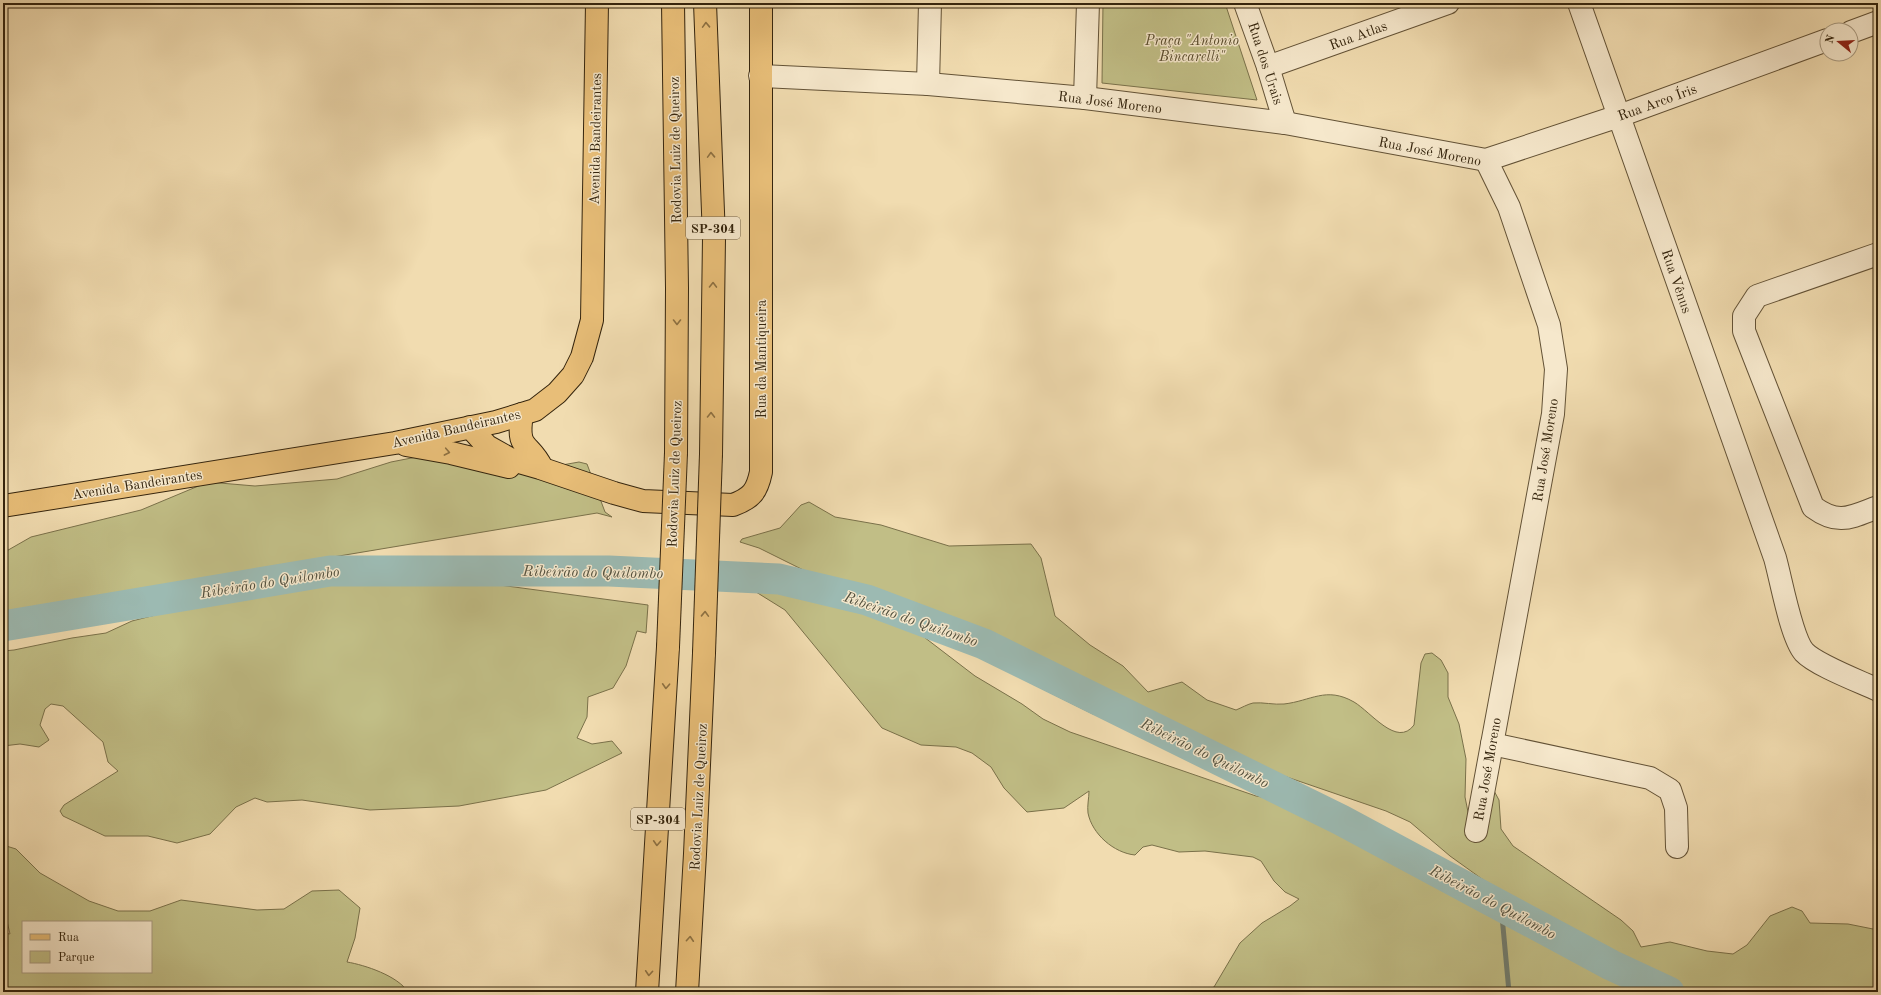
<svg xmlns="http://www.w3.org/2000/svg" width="1881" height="995" font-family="'Old Standard TT',serif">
	<rect width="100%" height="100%" fill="#f1dcb0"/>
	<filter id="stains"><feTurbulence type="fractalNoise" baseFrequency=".005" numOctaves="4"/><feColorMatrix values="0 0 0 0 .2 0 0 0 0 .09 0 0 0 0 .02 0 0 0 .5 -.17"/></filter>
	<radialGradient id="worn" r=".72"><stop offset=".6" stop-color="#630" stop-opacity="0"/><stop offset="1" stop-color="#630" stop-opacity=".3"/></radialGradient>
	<g fill="#c1be86" stroke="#7a714a" fill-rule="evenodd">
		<path d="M 1103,3 L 1225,3 L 1257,100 L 1102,83 Z"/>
		<path d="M 437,453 L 534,470 L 579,462 L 587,464 L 605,512 L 612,517 L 597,513 L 3,612 L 3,553 L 31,537 L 141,510 L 208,482 L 255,486 L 337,479 L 391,462 Z"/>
		<path d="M 809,502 L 835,517 L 881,525 L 949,546 L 1031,544 L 1041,558 L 1055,616 L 1090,645 L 1123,666 L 1148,692 L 1182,682 L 1207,700 L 1236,710 C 1241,708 1248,704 1253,703 C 1263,702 1274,705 1284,704 C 1311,701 1326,686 1354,702 C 1371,712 1397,748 1414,725 L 1421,663 L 1425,654 L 1432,653 L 1441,660 L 1448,673 L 1448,697 L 1459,724 L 1466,759 L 1465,797 L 1470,822 L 1493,789 L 1499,800 L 1501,829 L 1513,846 L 1621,920 L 1633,931 L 1641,947 L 1670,942 L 1707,951 L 1733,954 L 1747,945 L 1770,916 L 1792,907 L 1802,911 L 1810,923 L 1848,924 L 1878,930 L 1878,992 L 1689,992 L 1666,984 L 1642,970 L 1593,948 L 1569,934 L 1542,922 L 1520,903 L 1496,889 L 1450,856 L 1410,822 L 1386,811 L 1281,775 L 1254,769 L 1093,714 L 759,548 L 740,542 L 742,539 L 780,528 L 801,505 Z"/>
		<path d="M 382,562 L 414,562 L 449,569 L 492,584 L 648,605 L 646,633 L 637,631 L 626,666 L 613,688 L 588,697 L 587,717 L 577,738 L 592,744 L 612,741 L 622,753 L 546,790 L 459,806 L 370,810 L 302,800 L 267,802 L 255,798 L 236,807 L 210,834 L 177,843 L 148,836 L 105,836 L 63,816 L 60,811 L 64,805 L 118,771 L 108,762 L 103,742 L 63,706 L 51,704 L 45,709 L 40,725 L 49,740 L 39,747 L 20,744 L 3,746 L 3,651 L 14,650 L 72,638 L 106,633 L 132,621 L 167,612 L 197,601 L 319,573 Z"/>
		<path d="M 745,580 L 770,581 L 803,586 L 882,613 L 907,624 L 975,676 L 1022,704 L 1043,719 L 1070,732 L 1256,796 L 1310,805 L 1338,815 L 1641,992 L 1204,992 L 1214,987 L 1240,943 L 1262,923 L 1290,906 L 1299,899 L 1285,892 L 1274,881 L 1261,861 L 1253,857 L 1205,851 L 1179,852 L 1152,845 L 1143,847 L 1135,855 C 1114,853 1092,834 1088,813 C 1087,806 1089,798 1089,791 L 1064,808 L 1027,812 L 1004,788 L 991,767 L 972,753 L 956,747 L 921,745 L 882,728 L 785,610 L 748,587 Z"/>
		<path d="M 3,845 L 16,849 L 40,873 L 89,901 L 118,911 L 150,911 L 181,900 L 257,910 L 284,909 L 312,891 L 339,890 L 360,908 L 355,938 L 347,962 C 365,965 398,976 408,992 L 3,992 L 3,933 L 10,934 L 7,921 L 3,912 ZM 23,922 L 151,922 L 151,972 L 23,972 Z"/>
	</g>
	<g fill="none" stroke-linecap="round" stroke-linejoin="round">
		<path stroke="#727e70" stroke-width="5" d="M 1501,905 L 1509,992"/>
		<path stroke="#9cbab2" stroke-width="31" d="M 3,626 L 330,571 L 609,571 L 779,579 L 867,600 L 984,644 L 1341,820 L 1611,965 L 1669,992"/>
		<defs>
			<g id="minor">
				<path d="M 1245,3 L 1268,67 L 1285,123"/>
				<path d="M 1579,3 L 1775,558 C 1781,579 1791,637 1804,652 C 1816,665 1861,682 1878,690"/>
				<path d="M 1851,32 L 1878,22"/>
				<path d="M 1268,67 L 1448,3"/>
				<path d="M 760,76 L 928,84 L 1085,98 L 1285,123 L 1486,160 L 1619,116 L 1827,40"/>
				<path d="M 928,84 L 930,3"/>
				<path d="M 1085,98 L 1088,3"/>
				<path d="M 1878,254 L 1757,296 L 1744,316 L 1744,331 L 1813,507 C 1839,526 1851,517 1878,507"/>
				<path d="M 1492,744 L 1650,778 L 1670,790 L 1676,808 L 1677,847"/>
				<path d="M 1476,831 L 1553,414 L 1556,369 L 1549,325 L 1509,207 L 1486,160"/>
			</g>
			<g id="major">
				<path d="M 522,414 C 516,452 529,441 542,468"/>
				<path d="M 470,427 L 487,446 L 512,460 L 540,468 L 614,493 L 643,501 L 733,505 C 752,498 757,491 761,472 L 761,3"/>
				<path d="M 406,445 L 451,453 L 509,467"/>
				<path d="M 3,506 L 395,443 L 496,422 L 535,410 L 557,393 L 573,375 L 582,357 L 592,320 L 597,3"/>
			</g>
			<g id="highway">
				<path d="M 673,3 L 677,288 L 676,453"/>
				<path d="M 705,3 L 714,238 L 711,454"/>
				<path d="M 647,992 L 668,647"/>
				<path d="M 687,992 L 695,854 L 704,653"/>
			</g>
		</defs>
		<use href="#minor" stroke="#635236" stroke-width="24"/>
		<use href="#major" stroke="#34240d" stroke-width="24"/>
		<use href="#highway" stroke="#34240d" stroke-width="24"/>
		<use href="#minor" stroke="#f6e8cc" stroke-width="22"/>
		<use href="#major" stroke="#e8be78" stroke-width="22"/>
		<use href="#highway" stroke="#e8be78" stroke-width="22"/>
		<defs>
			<g id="highway-bridge">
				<path d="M 668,647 L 676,453"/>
				<path d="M 704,653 L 711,454"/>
			</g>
		</defs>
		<use href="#highway-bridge" stroke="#34240d" stroke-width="24" stroke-linecap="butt"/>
		<use href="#highway-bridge" stroke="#e8be78" stroke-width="22"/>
	</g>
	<defs><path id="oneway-chevron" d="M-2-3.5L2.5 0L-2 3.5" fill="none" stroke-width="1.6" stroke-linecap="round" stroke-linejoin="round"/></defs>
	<g stroke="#8e7142">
		<use href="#oneway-chevron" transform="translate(706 25) rotate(-92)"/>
		<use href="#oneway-chevron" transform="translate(711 155) rotate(-92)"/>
		<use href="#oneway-chevron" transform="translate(713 285) rotate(-89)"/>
		<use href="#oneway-chevron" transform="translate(677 322) rotate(90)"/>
		<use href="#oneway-chevron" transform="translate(711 415) rotate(-89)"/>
		<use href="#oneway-chevron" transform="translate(447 452) rotate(11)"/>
		<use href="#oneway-chevron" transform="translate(705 614) rotate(-88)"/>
		<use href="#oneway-chevron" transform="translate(666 686) rotate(93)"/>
		<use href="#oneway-chevron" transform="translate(657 843) rotate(93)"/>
		<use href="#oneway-chevron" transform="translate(690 939) rotate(-86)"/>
		<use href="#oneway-chevron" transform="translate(649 973) rotate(94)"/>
	</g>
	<g text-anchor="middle" stroke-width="3" stroke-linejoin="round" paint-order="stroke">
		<g fill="#f6e8cc" stroke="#6e5f46" stroke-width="1">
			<rect x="686" y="217" width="54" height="22" rx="3"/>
			<rect x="631" y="808" width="54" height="22" rx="3"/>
		</g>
		<g font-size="13" font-weight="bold" fill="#34240d">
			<text x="713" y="233">SP-304</text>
			<text x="658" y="824">SP-304</text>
		</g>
		<g font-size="14" fill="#34240d" stroke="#f6e8cc">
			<text transform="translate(1358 35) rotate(-20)" y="5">Rua Atlas</text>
			<text transform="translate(1266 63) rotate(72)" y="5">Rua dos Urais</text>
			<text transform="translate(1110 102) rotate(7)" y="5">Rua José Moreno</text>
			<text transform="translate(1657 102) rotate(-20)" y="5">Rua Arco Íris</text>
			<text transform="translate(595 139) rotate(-89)" y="5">Avenida Bandeirantes</text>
			<text transform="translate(675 150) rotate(-91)" y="5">Rodovia Luiz de Queiroz</text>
			<text transform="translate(1430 151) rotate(11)" y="5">Rua José Moreno</text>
			<text transform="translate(1677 281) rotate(71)" y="5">Rua Vênus</text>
			<text transform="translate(761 359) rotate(-90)" y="5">Rua da Mantiqueira</text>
			<text transform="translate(456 428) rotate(-13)" y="5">Avenida Bandeirantes</text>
			<text transform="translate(1545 450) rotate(-81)" y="5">Rua José Moreno</text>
			<text transform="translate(674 474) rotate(-88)" y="5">Rodovia Luiz de Queiroz</text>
			<text transform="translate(137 484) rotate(-9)" y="5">Avenida Bandeirantes</text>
			<text transform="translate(1487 769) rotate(-80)" y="5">Rua José Moreno</text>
			<text transform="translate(698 797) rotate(-87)" y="5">Rodovia Luiz de Queiroz</text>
		</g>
		<g font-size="14" font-style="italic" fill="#574a2b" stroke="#f6e8cc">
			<text x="1192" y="45">Praça "Antonio<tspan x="1192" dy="16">Bincarelli"</tspan></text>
		</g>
		<g font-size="15" font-style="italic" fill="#53513f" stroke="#f6e8cc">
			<text transform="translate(593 572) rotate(1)" y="5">Ribeirão do Quilombo</text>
			<text transform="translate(270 582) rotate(-9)" y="5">Ribeirão do Quilombo</text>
			<text transform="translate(911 619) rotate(19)" y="5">Ribeirão do Quilombo</text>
			<text transform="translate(1205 753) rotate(26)" y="5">Ribeirão do Quilombo</text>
			<text transform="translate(1493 902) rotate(28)" y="5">Ribeirão do Quilombo</text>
		</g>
	</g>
	<rect width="1881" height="995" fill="none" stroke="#f1dcb0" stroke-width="16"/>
	<rect x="4" y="4" width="1873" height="987" fill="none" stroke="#34240d" stroke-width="2"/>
	<rect x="8" y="8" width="1865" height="979" fill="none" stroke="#34240d"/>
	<rect x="22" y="921" width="130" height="52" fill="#f6e8cc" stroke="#a89a80"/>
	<rect x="30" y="934" width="20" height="6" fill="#e8be78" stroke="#a89a80"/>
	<text x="58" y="941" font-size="12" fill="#34240d">Rua</text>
	<rect x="30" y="951" width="20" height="12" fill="#c1be86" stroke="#a89a80"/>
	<text x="58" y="961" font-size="12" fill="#34240d">Parque</text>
	<g transform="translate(1839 42) rotate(288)"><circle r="19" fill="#f6e8cc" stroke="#a89a80"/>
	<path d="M0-3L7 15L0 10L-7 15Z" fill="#8f2418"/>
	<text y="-6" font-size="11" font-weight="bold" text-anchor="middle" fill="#34240d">N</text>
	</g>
	<rect width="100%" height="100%" filter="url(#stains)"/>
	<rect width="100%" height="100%" fill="url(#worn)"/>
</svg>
